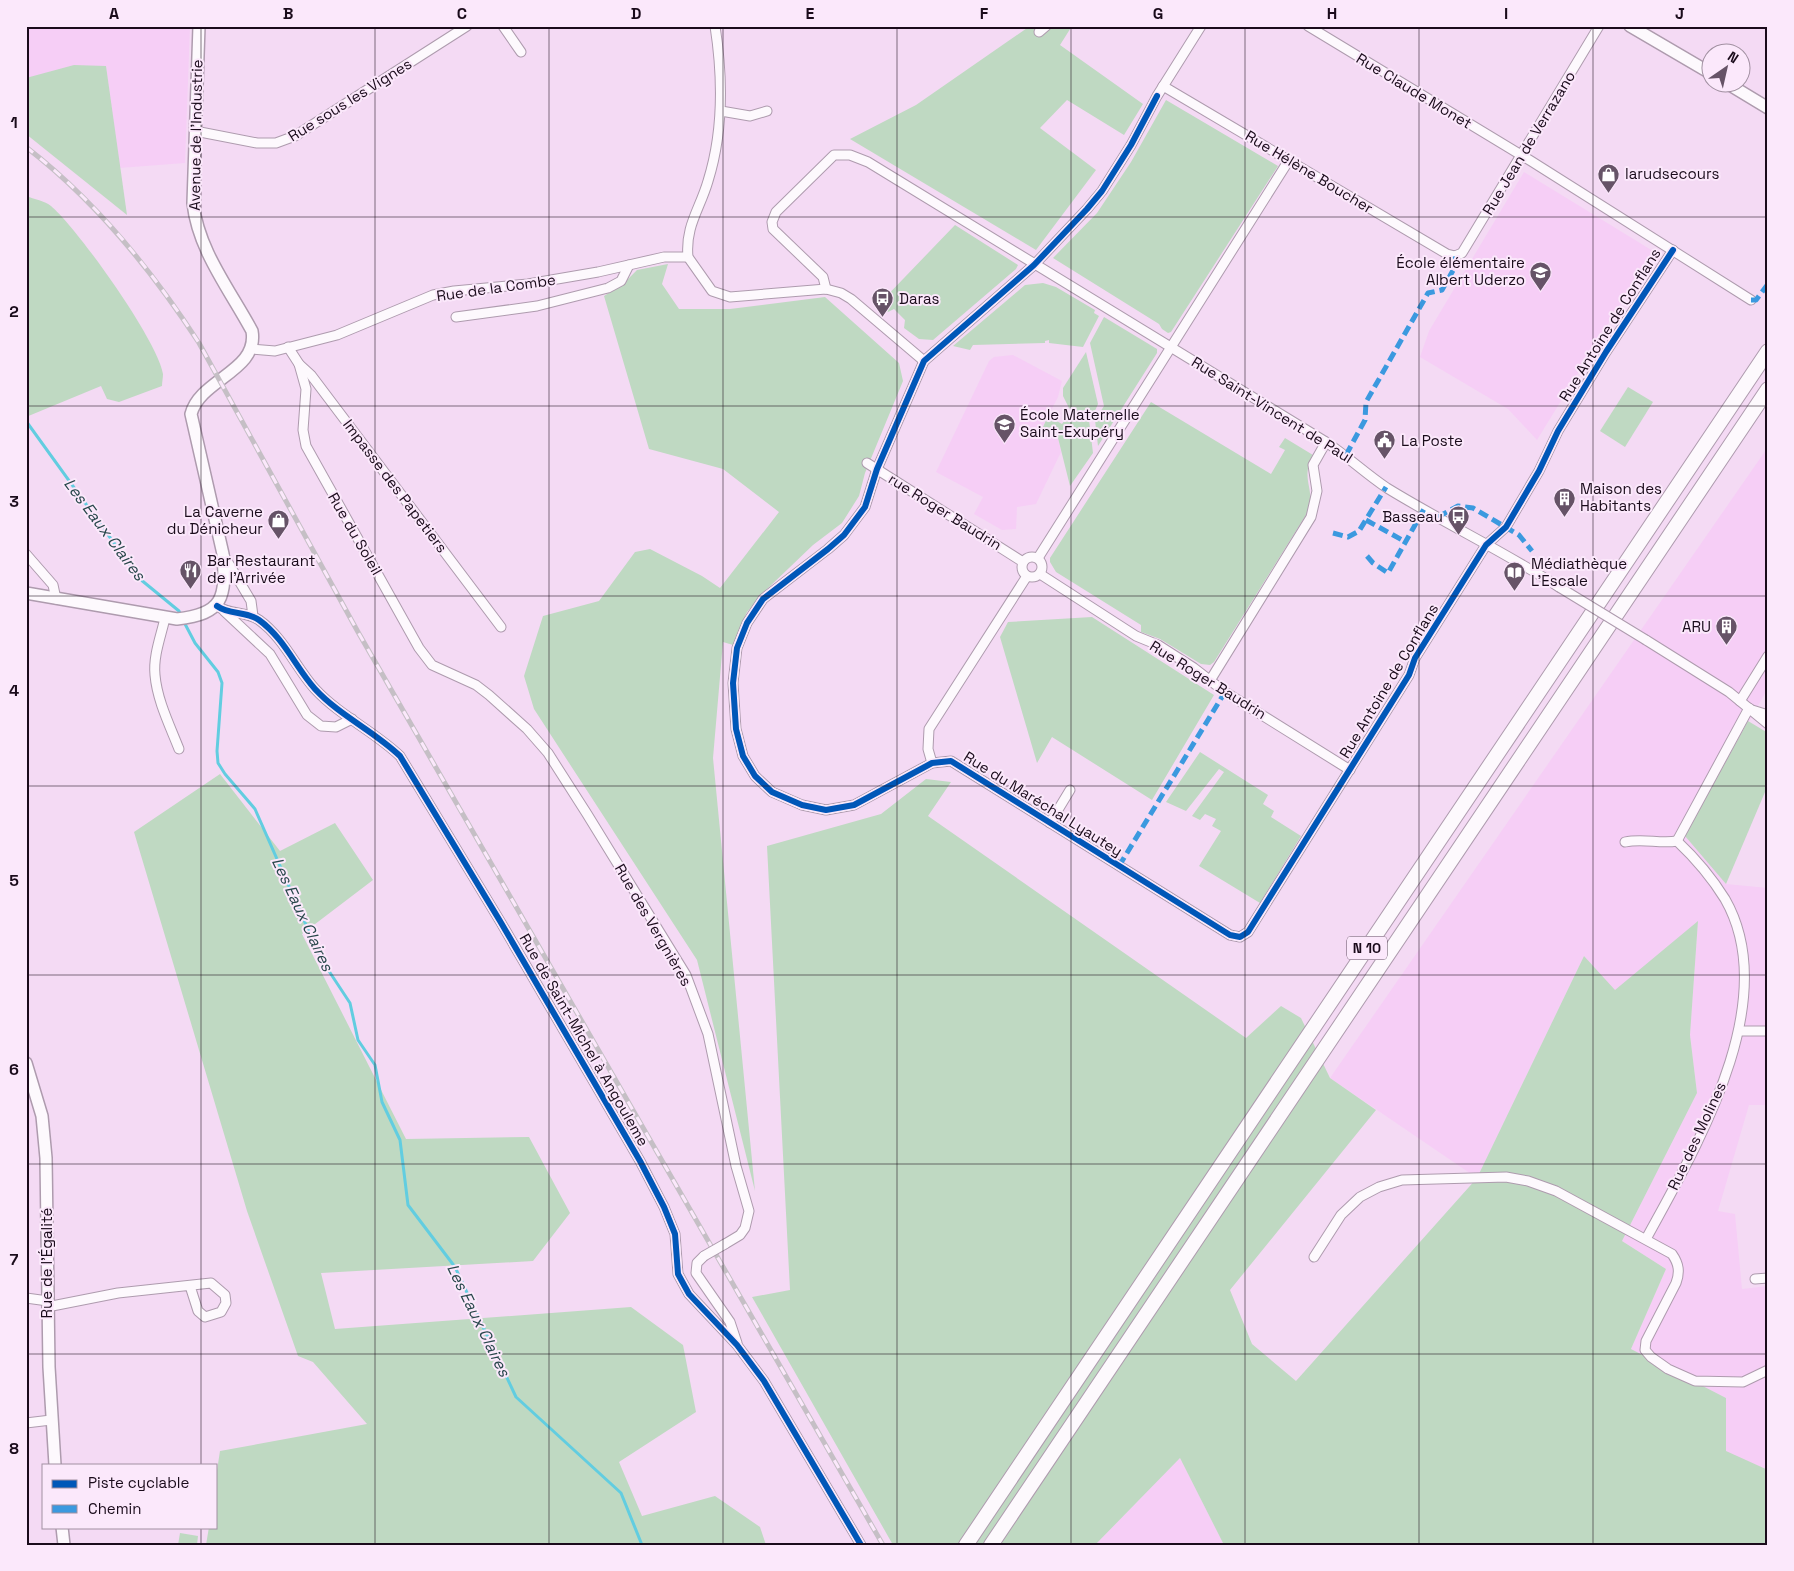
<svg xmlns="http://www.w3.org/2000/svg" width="1794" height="1571" font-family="'Space Grotesk',sans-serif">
	<rect width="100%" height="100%" fill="#f4daf4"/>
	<g fill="#f6cef6">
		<path d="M 26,26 L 190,26 L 185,163 L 119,168 L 106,66 L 26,78 Z"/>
		<path d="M 1524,172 L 1653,251 L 1537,440 L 1508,409 L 1420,357 L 1429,331 Z"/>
		<path d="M 1013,355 L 1062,381 L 1058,397 L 1043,426 L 1057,434 L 1061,452 L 1036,504 L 1017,507 L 1016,529 L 1002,530 L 974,514 L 983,497 L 936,472 L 989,361 L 994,357 Z"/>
		<path d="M 1768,447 L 1768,688 L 1685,836 L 1726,884 L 1768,888 L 1768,1105 L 1749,1105 L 1718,1211 L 1735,1214 L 1742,1289 L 1768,1286 L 1768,1470 L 1726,1452 L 1726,1398 L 1631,1349 L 1666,1269 L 1622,1241 L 1697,1093 L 1690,1035 L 1698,922 L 1615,991 L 1584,956 L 1477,1178 L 1330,1078 Z"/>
		<path d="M 1180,1458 L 1224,1545 L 1095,1545 Z"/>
	</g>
	<g fill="#bfd9c2">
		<path d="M 1030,26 L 1072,26 L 1060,45 L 1143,104 L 1124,135 L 1067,100 L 1040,128 L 1096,170 L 1036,250 L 850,139 L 916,105 Z"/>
		<path d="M 74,65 L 106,66 L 127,215 L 26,134 L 26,78 Z"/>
		<path d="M 1166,100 L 1278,166 L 1171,332 L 1168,333 L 1162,329 L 1159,324 L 1053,258 L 1097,213 L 1131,162 Z"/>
		<path d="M 26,196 C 34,199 45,201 51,206 C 78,229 158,341 163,374 C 163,378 162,382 162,386 L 119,402 L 107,399 L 101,386 L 26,417 Z"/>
		<path d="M 955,225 L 1018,265 L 1016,269 L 933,340 L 919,339 L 904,328 L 905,320 L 894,309 L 888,312 L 879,304 Z"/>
		<path d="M 668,264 L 662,284 L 679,309 L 730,309 L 825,297 L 899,363 L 903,381 L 865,473 L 859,496 L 842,523 L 813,545 L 765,591 L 747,612 L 733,645 L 723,642 L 713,758 L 755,1191 L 697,960 L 534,709 L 524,676 L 543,616 L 599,601 L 635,552 L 650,549 L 702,576 L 720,588 L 779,512 L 723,469 L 649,449 L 604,296 L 623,284 L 637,270 Z"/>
		<path d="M 1043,283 L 1056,287 L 1095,310 L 1094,313 L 1099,316 L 1083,347 L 1049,343 L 1049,340 L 1045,341 L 1045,343 L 973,345 L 970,350 L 953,346 L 1025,285 Z"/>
		<path d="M 1104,317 L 1157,349 L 1157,353 L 1098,446 L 1095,420 L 1104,406 L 1090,343 Z"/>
		<path d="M 1086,352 L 1098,404 L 1094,413 L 1079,415 L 1069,408 L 1063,396 L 1063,388 Z"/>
		<path d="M 1628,387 L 1653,402 L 1625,447 L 1600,431 Z"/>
		<path d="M 1151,402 L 1271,474 L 1285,450 L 1279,447 L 1285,438 L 1313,455 C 1300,479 1315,488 1309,510 L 1214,662 L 1210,665 L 1201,664 L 1160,639 L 1141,632 L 1141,625 L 1056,572 L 1050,562 L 1050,558 Z"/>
		<path d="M 1048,416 L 1062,424 L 1064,421 L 1089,420 L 1093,453 L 1070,486 L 1057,434 L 1043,427 Z"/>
		<path d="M 1092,617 L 1214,695 L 1152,800 L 1052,737 L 1037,763 L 1000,637 L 1008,622 Z"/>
		<path d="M 1748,721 L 1768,733 L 1768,785 L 1726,884 L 1685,836 Z"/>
		<path d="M 1200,752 L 1268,795 L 1263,804 L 1274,811 L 1271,817 L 1301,836 L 1260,903 L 1199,866 L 1221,831 L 1212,826 L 1216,819 L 1205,814 L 1200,820 L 1192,816 L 1224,772 L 1219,769 L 1186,811 L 1166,802 Z"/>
		<path d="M 220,774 L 280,851 L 335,823 L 373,880 L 302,934 L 406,1139 L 529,1137 L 570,1213 L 533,1261 L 321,1273 L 335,1329 L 631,1307 L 683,1345 L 696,1412 L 619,1462 L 642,1516 L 715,1496 L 760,1527 L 766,1545 L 206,1545 L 209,1527 L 216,1527 L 216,1477 L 220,1451 L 367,1424 L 313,1362 L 298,1356 L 247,1211 L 134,832 Z"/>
		<path d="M 926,779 L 951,782 L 928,816 L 1246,1038 L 1281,1006 L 1301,1018 L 1330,1078 L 1376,1110 L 1230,1290 L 1252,1344 L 1296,1381 L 1477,1178 L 1584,956 L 1615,990 L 1698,921 L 1690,1035 L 1697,1093 L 1622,1241 L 1666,1269 L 1631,1349 L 1726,1398 L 1726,1451 L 1768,1470 L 1768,1545 L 1224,1545 L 1180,1458 L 1095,1545 L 893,1545 L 752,1297 L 790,1290 L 767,846 L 881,814 Z"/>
		<path d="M 180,1533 L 198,1536 L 197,1545 L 178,1545 Z"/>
	</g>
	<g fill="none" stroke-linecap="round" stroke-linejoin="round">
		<g stroke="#62cde0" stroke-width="3">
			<path d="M 26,421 L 140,579 L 179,611 L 181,616"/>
			<path d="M 184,622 L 195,643 L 218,672 L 222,683 L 217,751 L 218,763 L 225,774 L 255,809 L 321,959 L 350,1003 L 358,1040 L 375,1065 L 382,1102 L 400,1140 L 408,1205 L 455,1267 L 516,1397 L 621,1493 L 642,1545"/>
		</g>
		<defs>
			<g id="minor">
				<path d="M 503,26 L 521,52"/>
				<path d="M 715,26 C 723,78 724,130 708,181 C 700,209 685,226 688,257 L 712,291 L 730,297 L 826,289 L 841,293 L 851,299 L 924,361"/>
				<path d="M 1201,26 L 1157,96 L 1131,145 L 1102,191 L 1087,209 L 1034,265 L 924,361 L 877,469 L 865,507 L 844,535 L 828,549 L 763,599 L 747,623 L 737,648 L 733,683 L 736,729 L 743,756 L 755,776 L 772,792 L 802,805 L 826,810 L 854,805 L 932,763 L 951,761 L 1230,935 L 1240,937 L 1248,932 L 1409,675 L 1415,658 L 1486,545 L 1506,527 L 1539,471 L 1558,431 L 1606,352 L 1673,250"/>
				<path d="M 1308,26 L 1531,161 L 1751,300"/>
				<path d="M 1039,32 L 1046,26"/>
				<path d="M 1163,86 L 1447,254 L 1455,256 L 1462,253 L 1599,26"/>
				<path d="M 721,111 L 750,116 L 767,111"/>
				<path d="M 195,131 L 257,143 L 276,143 L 295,136 L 467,26"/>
				<path d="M 826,289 L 823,277 L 773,229 L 772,222 L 776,212 L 834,155 L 850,155 L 868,162 L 1326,442 C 1347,456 1366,474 1387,488 C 1444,523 1503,551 1559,587"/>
				<path d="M 456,317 L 537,306 L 608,288 L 621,281 L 629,265"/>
				<path d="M 288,347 L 299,364 L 311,375 L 501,627"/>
				<path d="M 252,349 L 275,351 L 337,335 L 433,295 L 454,291 L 528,284 L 598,272 L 664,257 L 688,257"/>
				<path d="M 299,364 L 306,389 L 303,430 L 306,446 L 419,648 L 432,665 L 476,685 L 489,695 L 527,729 L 548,753 L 587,814 L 686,975 L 708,1034 L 736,1166 L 749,1211 L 745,1228 L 740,1235 L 725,1244"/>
				<path d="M 867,463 L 1023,562"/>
				<path d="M 26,554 L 53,585 L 56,599"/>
				<path d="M 223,554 L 251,601 L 253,616"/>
				<circle cx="1032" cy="567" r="10"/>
				<path d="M 1038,558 L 1289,160"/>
				<path d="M 1040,574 L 1136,636 L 1158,645 L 1194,668 L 1225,692 L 1350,770"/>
				<path d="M 217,606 C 229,615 247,611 259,620 C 284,638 296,668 315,689 C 340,716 374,731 400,756 L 500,921 L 640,1161 L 664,1207 L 675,1234 L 678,1274 L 689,1294 L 737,1345 L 764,1381 L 861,1545"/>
				<path d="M 224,611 L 270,654 L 307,715 L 321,726 L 336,727 L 352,719"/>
				<path d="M 165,618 C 161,636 153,656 155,675 C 157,700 170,726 179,749"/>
				<path d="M 1646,640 L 1729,692 L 1768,724"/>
				<path d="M 1211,679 L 1311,517 L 1317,491 L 1313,465 L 1326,442"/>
				<path d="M 1740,701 L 1768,656"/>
				<path d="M 1749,709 L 1768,715"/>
				<path d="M 932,763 L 928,749 L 929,729 L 1027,576"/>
				<path d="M 1050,823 L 1070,790"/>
				<path d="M 1677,841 L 1749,708"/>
				<path d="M 1625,842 C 1643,838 1660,844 1677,841"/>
				<path d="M 1739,1031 L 1768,1031"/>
				<path d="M 1646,1239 C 1695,1149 1784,1002 1725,899 C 1712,878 1695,858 1677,841"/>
				<path d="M 704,1256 L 697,1263 L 696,1273 L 730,1322 L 737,1343"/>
				<path d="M 1314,1257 L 1341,1215 L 1360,1197 L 1379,1187 L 1402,1180 L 1506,1177 L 1528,1181 L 1556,1191 L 1672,1254 C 1679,1264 1680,1272 1676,1283 L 1646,1341 L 1645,1350 L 1651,1357 L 1668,1369 L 1695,1381 L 1743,1382 L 1768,1370"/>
				<path d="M 1755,1279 L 1768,1278"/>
				<path d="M 26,1298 L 48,1301"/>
				<path d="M 47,1307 L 118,1293 L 211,1283 L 225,1295 L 226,1303 L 221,1312 L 205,1317 L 198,1311 L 190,1286"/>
				<path d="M 26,1423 L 51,1420"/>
			</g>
			<g id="tertiary">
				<path d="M 1630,26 L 1712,74"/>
				<path d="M 1725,82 L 1768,108"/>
				<path d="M 26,593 L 177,619 C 224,614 226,597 223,554 L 191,414 C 200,379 259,371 252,331 C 230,290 198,250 193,203 L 199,26"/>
				<path d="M 26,1063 L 42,1116 L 46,1158 L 49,1367 L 55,1465"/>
				<path d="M 62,1527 L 64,1545"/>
			</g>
			<g id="trunk">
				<path d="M 966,1545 L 1768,351"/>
				<path d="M 991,1545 L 1768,389"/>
			</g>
		</defs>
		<use href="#minor" stroke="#ae9bae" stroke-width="11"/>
		<use href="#tertiary" stroke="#ae9bae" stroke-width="14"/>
		<use href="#trunk" stroke="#ae9bae" stroke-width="16"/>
		<use href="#minor" stroke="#fdf9fd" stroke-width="9"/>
		<use href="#tertiary" stroke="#fdf9fd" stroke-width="11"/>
		<use href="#trunk" stroke="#fdf9fd" stroke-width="14"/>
		<defs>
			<path id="rail" d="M 26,147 C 96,201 151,269 199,343 L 358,632 L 883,1545"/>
		</defs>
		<use href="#rail" stroke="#c5bfc5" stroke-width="5"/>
		<use href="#rail" stroke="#fbe8fb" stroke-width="3" stroke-dasharray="9" stroke-linecap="butt"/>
		<defs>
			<g id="minor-bridge">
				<path d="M 1559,587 L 1646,640"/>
				<path d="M 704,1256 L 725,1244"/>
			</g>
		</defs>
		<use href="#minor-bridge" stroke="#ae9bae" stroke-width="11" stroke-linecap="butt"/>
		<use href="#minor-bridge" stroke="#fdf9fd" stroke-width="9"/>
		<g stroke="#3b99df" stroke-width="5" stroke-dasharray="10 5" stroke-linecap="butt">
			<path d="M 1751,300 L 1756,300 L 1768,284"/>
			<path d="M 1346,455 L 1365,420 L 1366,402 L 1428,293 L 1442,290 L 1456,265 L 1455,256"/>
			<path d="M 1438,517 L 1458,506 L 1473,508 L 1519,535 L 1532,551"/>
			<path d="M 1366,520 L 1404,541"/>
			<path d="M 1333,533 L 1348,537 L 1359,531 L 1386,487"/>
			<path d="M 1367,556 L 1373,563 L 1388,573 L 1424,509"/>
			<path d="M 1119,866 L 1225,692"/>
		</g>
		<defs>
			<g id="cycleway">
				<path d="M 1157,96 L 1131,145 L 1102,191 L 1087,209 L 1034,265 L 924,361 L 877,469 L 865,507 L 844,535 L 828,549 L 763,599 L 747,623 L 737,648 L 733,683 L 736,729 L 743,756 L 755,776 L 772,792 L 802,805 L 826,810 L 854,805 L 932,763 L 951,761 L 1230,935 L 1240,937 L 1248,932 L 1409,675 L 1415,658 L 1486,545 L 1506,527 L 1539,471 L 1558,431 L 1606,352 L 1673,250"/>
				<path d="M 217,606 C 229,615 247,611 259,620 C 284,638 296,668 315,689 C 340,716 374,731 400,756 L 500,921 L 640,1161 L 664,1207 L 675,1234 L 678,1274 L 689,1294 L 737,1345 L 764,1381 L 861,1545"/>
			</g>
		</defs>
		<use href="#cycleway" stroke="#fbe8fb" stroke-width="9"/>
		<use href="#cycleway" stroke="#0057b8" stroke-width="6"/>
	</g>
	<path fill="none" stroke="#1a0b1b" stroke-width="1" stroke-opacity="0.55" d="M 201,26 L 201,1465M 375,26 L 375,1545M 549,26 L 549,1545M 723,26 L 723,1545M 897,26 L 897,1545M 1071,26 L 1071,1545M 1245,26 L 1245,1545M 1419,26 L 1419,1545M 1593,26 L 1593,1545M 26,217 L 1768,217M 26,406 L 1768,406M 26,596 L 1768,596M 26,786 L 1768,786M 26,975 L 1768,975M 26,1164 L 1768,1164M 26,1354 L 1768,1354M 201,1527 L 201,1545"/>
	<defs>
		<symbol id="shop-pin" viewBox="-11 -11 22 30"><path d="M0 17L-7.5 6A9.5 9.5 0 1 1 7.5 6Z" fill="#665367" stroke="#fbe8fb"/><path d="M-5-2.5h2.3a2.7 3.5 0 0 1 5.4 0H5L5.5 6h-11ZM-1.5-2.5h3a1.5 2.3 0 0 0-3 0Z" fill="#fff"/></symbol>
		<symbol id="school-pin" viewBox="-11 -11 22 30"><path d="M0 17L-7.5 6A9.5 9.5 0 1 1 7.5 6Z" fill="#665367" stroke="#fbe8fb"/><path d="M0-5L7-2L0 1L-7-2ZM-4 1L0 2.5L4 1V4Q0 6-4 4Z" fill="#fff"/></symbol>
		<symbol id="bus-pin" viewBox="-11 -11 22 30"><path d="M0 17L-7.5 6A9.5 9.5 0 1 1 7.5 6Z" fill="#665367" stroke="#fbe8fb"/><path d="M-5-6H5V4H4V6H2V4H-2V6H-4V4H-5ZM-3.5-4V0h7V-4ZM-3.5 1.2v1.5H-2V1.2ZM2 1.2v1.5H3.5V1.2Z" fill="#fff"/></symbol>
		<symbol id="civic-pin" viewBox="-11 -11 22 30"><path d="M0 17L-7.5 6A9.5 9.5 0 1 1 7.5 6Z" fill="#665367" stroke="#fbe8fb"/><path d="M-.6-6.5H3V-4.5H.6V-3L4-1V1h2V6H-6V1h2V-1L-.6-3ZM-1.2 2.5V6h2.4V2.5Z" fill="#fff"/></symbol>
		<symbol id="building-pin" viewBox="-11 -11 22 30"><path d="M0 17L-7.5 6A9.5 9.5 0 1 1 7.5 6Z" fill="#665367" stroke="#fbe8fb"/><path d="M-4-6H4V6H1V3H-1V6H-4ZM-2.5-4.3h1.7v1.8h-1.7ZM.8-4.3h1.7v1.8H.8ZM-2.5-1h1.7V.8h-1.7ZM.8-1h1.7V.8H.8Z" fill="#fff"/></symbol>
		<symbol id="restaurant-pin" viewBox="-11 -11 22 30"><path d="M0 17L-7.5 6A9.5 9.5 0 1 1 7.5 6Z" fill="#665367" stroke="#fbe8fb"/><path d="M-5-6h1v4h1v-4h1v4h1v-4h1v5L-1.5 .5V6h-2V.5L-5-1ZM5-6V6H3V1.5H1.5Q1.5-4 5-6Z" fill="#fff"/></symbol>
		<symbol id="library-pin" viewBox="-11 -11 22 30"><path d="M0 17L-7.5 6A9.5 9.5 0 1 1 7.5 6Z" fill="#665367" stroke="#fbe8fb"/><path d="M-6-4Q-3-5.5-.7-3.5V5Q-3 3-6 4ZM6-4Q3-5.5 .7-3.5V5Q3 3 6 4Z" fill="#fff"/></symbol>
	</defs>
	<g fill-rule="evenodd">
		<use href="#shop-pin" x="1596" y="162" width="25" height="34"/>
		<use href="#school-pin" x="1528" y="260" width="25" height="34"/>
		<use href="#bus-pin" x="870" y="286" width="25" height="34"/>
		<use href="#school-pin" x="992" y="412" width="25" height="34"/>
		<use href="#civic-pin" x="1372" y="428" width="25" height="34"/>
		<use href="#building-pin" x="1552" y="486" width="25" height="34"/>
		<use href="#bus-pin" x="1446" y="504" width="25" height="34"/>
		<use href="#shop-pin" x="266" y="508" width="25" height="34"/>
		<use href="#restaurant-pin" x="178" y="558" width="25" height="34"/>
		<use href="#library-pin" x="1502" y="560" width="25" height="34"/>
		<use href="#building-pin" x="1714" y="614" width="25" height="34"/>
	</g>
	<g text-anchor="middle" stroke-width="4" stroke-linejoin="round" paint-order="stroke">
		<rect fill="#fbe8fb" stroke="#5e4d5e" stroke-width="1" x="1347" y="936.5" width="40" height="23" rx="4"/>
		<g font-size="14" font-weight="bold" fill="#1a0b1b">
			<text x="1367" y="953">N 10</text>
		</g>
		<g font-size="15" fill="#1a0b1b" stroke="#fbe8fb">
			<text transform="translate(1414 91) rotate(31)" y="5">Rue Claude Monet</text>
			<text transform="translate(350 100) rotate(-32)" y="5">Rue sous les Vignes</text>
			<text transform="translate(196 135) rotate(-89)" y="5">Avenue de l'Industrie</text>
			<text transform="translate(1529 143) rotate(-59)" y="5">Rue Jean de Verrazano</text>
			<text transform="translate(1309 172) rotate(31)" y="5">Rue Hélène Boucher</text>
			<text transform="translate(496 288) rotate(-8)" y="5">Rue de la Combe</text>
			<text transform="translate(1610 325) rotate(-58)" y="5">Rue Antoine de Conflans</text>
			<text transform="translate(1272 410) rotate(32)" y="5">Rue Saint-Vincent de Paul</text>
			<text transform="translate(395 486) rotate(53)" y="5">Impasse des Papetiers</text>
			<text transform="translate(945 512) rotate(32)" y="5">rue Roger Baudrin</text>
			<text transform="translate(355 534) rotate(60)" y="5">Rue du Soleil</text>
			<text transform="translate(1208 680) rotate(32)" y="5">Rue Roger Baudrin</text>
			<text transform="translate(1389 681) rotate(-59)" y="5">Rue Antoine de Conflans</text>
			<text transform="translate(1043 804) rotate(32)" y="5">Rue du Maréchal Lyautey</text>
			<text transform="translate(653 925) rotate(60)" y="5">Rue des Vergnières</text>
			<text transform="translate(584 1040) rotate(60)" y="5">Rue de Saint-Michel à Angouleme</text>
			<text transform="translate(1697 1136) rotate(-65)" y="5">Rue des Molines</text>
			<text transform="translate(47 1263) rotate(-90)" y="5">Rue de l'Égalité</text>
		</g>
		<g font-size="15" fill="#1a0b1b" stroke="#fbe8fb" text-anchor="start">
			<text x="1625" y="179">larudsecours</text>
			<text x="1525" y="268" text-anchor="end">École élémentaire<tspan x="1525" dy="17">Albert Uderzo</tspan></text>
			<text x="899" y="304">Daras</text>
			<text x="1020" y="420">École Maternelle<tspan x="1020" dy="17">Saint-Exupéry</tspan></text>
			<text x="1401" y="446">La Poste</text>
			<text x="1580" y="494">Maison des<tspan x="1580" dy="17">Habitants</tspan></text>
			<text x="263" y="517" text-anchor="end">La Caverne<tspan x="263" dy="17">du Dénicheur</tspan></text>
			<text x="1443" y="522" text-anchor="end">Basseau</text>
			<text x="207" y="566">Bar Restaurant<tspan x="207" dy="17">de l'Arrivée</tspan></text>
			<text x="1531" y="569">Médiathèque<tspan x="1531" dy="17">L'Escale</tspan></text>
			<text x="1711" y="632" text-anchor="end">ARU</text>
		</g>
		<g font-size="16" font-style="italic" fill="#27464a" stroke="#fbe8fb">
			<text transform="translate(105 529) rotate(53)" y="6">Les Eaux Claires</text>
			<text transform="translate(303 914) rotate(65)" y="6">Les Eaux Claires</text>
			<text transform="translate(479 1320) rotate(64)" y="6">Les Eaux Claires</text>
		</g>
	</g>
	<rect width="1794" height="1571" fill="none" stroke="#fbe8fb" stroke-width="55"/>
	<rect x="42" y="1464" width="175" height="65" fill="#fbe8fb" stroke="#a190a1"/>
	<rect x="52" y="1480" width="25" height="8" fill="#0057b8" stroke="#a190a1"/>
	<text x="88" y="1488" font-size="15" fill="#1a0b1b">Piste cyclable</text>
	<rect x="52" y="1505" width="25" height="8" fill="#3b99df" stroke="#a190a1"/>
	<text x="88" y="1514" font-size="15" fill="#1a0b1b">Chemin</text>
	<g transform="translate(1726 68) rotate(34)"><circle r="24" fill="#fbe8fb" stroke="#a190a1"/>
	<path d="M0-4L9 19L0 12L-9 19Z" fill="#665367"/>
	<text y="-8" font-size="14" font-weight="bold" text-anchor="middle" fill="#1a0b1b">N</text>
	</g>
	<rect x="28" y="28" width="1738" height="1516" fill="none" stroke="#1a0b1b" stroke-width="2"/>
	<g font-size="16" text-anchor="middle" font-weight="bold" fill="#1a0b1b">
		<text x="114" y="19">A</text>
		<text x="288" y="19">B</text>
		<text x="462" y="19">C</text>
		<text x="636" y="19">D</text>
		<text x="810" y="19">E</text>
		<text x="984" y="19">F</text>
		<text x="1158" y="19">G</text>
		<text x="1332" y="19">H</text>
		<text x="1506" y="19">I</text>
		<text x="1680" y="19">J</text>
		<text x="14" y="128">1</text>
		<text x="14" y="317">2</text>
		<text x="14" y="507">3</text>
		<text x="14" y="696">4</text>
		<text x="14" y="886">5</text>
		<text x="14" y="1075">6</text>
		<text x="14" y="1265">7</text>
		<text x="14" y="1454">8</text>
	</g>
</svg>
